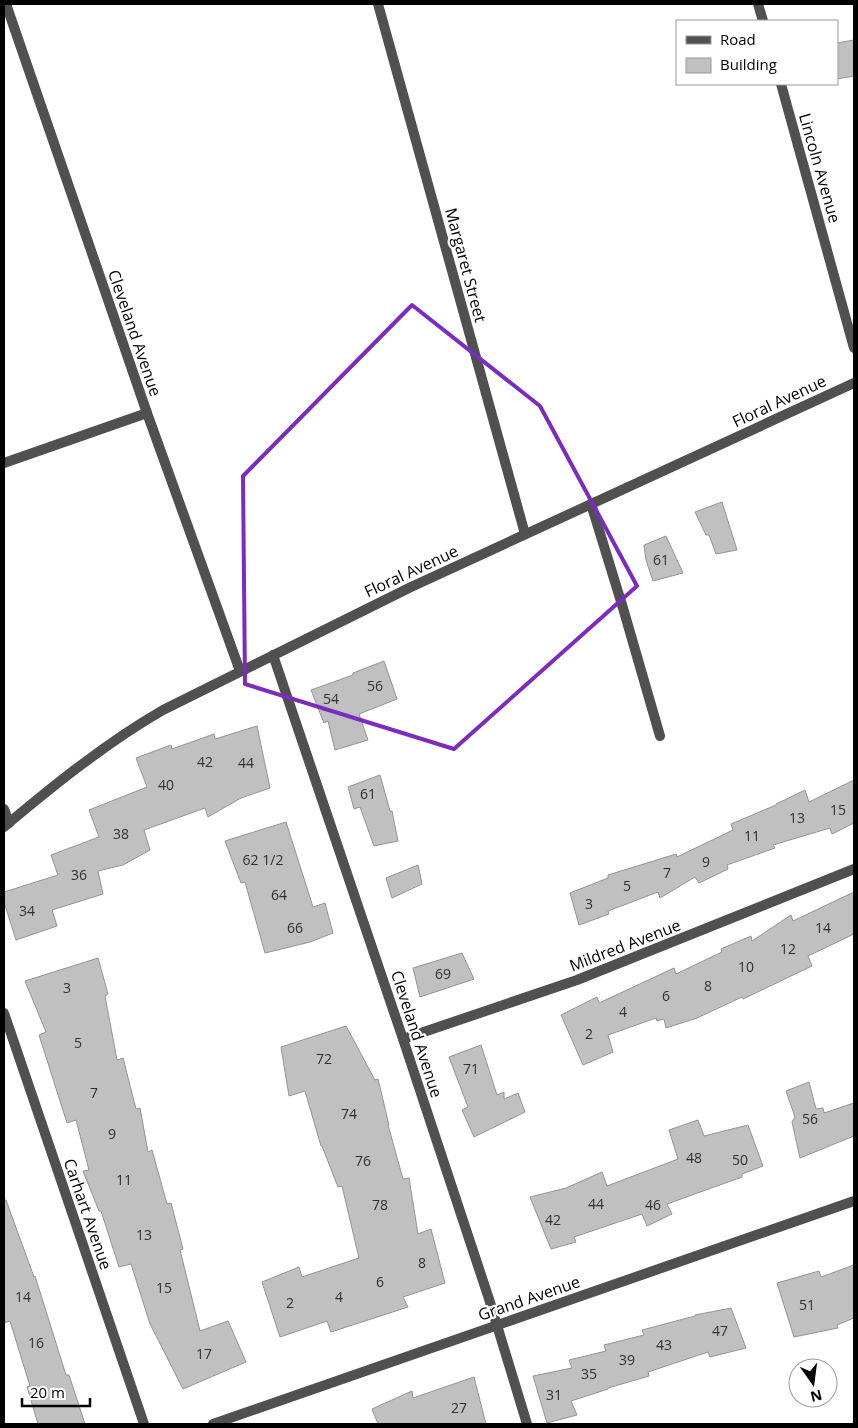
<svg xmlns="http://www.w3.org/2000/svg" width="858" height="1428" font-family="'Open Sans',sans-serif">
	<rect width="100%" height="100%" fill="#fff"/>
	<g fill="#c0c0c0" stroke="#949494">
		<path d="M 854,40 L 854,76 L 837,79 L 837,43 Z"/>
		<path d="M 722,502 L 737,550 L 716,554 L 709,535 L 706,535 L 695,512 Z"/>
		<path d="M 666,536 L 683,573 L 653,581 L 646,560 L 644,545 Z"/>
		<path d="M 384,661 L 397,699 L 359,714 L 368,740 L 335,750 L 328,721 L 324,723 L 311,690 L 353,675 L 353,673 Z"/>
		<path d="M 257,726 L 270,788 L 241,798 L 208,817 L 205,808 L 144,830 L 150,850 L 123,865 L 98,871 L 103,894 L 52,910 L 57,926 L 16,940 L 4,902 L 4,892 L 58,875 L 51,855 L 99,837 L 89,810 L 147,787 L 136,758 L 171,745 L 172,749 L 214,734 L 215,739 Z"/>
		<path d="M 380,775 L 390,811 L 392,811 L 398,841 L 374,846 L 360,807 L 354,809 L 348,787 Z"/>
		<path d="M 854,780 L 854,823 L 832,834 L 830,828 L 773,845 L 775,848 L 727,865 L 728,869 L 699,883 L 695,877 L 660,898 L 658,892 L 608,911 L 609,914 L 579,925 L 570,893 L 608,878 L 608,875 L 676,854 L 677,857 L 733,830 L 731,824 L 776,805 L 776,804 L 805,790 L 809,802 Z"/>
		<path d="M 286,822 L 313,907 L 325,903 L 333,933 L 310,942 L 265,953 L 245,882 L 241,883 L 225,841 Z"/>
		<path d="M 418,865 L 422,884 L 392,898 L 386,878 Z"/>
		<path d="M 854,892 L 854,934 L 808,956 L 812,966 L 743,999 L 742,997 L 697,1018 L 666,1028 L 664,1019 L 657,1021 L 656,1018 L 608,1035 L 613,1052 L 583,1065 L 561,1015 L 597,997 L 599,1003 L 674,968 L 676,974 L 722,952 L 721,949 L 751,936 L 752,941 L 791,915 L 793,921 Z"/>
		<path d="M 462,953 L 474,979 L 420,997 L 413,968 Z"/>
		<path d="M 98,958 L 108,994 L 105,996 L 117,1060 L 123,1058 L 136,1109 L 140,1108 L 148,1152 L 152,1150 L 167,1204 L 171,1203 L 183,1249 L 180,1250 L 200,1331 L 228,1321 L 246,1362 L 183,1389 L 150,1324 L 131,1264 L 119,1267 L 101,1211 L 99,1211 L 83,1171 L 89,1170 L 76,1120 L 67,1123 L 39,1035 L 46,1032 L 25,981 Z"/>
		<path d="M 346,1026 L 375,1080 L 378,1079 L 389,1125 L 388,1125 L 403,1179 L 409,1178 L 418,1234 L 431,1229 L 445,1283 L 403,1297 L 408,1307 L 331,1332 L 327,1321 L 280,1337 L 262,1282 L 299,1267 L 302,1277 L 359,1258 L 342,1186 L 338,1187 L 322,1146 L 321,1146 L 305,1091 L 289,1096 L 281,1047 Z"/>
		<path d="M 481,1045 L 497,1095 L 504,1092 L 504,1099 L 518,1093 L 525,1112 L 474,1137 L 462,1110 L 468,1107 L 449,1057 Z"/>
		<path d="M 809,1082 L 816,1109 L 823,1108 L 824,1113 L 854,1103 L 854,1136 L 800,1158 L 792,1122 L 795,1117 L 786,1091 Z"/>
		<path d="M 698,1120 L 704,1136 L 748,1125 L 763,1166 L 742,1174 L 742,1177 L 667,1204 L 672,1214 L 647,1226 L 642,1214 L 574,1237 L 576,1242 L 551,1249 L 530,1197 L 566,1188 L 602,1172 L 607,1186 L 678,1159 L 669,1130 Z"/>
		<path d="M 4,1200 L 6,1200 L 34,1277 L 35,1276 L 66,1375 L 69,1375 L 85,1424 L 38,1424 L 27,1387 L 30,1386 L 10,1321 L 4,1323 Z"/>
		<path d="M 854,1265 L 854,1318 L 837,1325 L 838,1328 L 794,1337 L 777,1283 L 819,1271 L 821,1277 Z"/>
		<path d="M 731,1308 L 746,1348 L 710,1357 L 708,1352 L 648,1372 L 649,1376 L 608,1388 L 608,1389 L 571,1401 L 577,1415 L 547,1423 L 533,1376 L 572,1368 L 569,1360 L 606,1351 L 604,1345 L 644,1335 L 642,1330 L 695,1316 L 695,1315 Z"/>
		<path d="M 474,1377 L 486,1424 L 378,1424 L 372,1409 L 412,1391 L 413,1398 Z"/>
	</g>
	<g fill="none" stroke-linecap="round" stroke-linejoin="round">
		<g stroke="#505050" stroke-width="10">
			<path d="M 591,504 L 623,608 L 660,736"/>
			<path d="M 4,809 L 9,823"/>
		</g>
		<g stroke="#505050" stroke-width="10">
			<path d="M 6,4 L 147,413 L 240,671"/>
			<path d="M 378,4 L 525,534"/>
			<path d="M 758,4 L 763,21"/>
			<path d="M 781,84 L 854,348"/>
			<path d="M 4,463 L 147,413"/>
			<path d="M 273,655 L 403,1039 L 489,1299 L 527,1424"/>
			<path d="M 4,1013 L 144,1424"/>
			<path d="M 403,1039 L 577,980 L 854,869"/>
			<path d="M 213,1424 L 854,1201"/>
		</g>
		<path stroke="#505050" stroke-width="10" d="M 4,827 C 54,785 106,743 163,710 L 411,587 L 854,383"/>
	</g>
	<path fill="none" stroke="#7b2cbf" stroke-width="4" stroke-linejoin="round" d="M 412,305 L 540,406 L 637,586 L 454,749 L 245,684 L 243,476 Z"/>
	<g text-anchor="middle" stroke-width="4.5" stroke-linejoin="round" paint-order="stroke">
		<g font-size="14" fill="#303030">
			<text x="661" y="565">61</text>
			<text x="375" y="691">56</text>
			<text x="331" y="704">54</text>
			<text x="205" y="767">42</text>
			<text x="246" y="768">44</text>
			<text x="166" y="790">40</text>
			<text x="368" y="799">61</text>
			<text x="838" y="815">15</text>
			<text x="797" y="823">13</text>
			<text x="121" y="839">38</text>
			<text x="752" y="841">11</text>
			<text x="263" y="865">62 1/2</text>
			<text x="706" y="867">9</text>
			<text x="667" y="878">7</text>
			<text x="79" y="880">36</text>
			<text x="627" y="891">5</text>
			<text x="279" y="900">64</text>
			<text x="589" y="909">3</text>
			<text x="27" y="916">34</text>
			<text x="295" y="933">66</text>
			<text x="823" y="933">14</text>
			<text x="788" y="954">12</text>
			<text x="746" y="972">10</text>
			<text x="443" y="979">69</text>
			<text x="708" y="991">8</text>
			<text x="67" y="993">3</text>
			<text x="666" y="1001">6</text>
			<text x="623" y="1017">4</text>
			<text x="589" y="1039">2</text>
			<text x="78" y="1048">5</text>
			<text x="324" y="1064">72</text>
			<text x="471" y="1074">71</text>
			<text x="94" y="1098">7</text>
			<text x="349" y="1119">74</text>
			<text x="810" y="1124">56</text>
			<text x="112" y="1139">9</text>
			<text x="694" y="1163">48</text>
			<text x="740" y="1165">50</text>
			<text x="363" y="1166">76</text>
			<text x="124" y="1185">11</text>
			<text x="596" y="1209">44</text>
			<text x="380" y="1210">78</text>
			<text x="653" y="1210">46</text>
			<text x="553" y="1225">42</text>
			<text x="144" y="1240">13</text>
			<text x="422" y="1268">8</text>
			<text x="380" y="1287">6</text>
			<text x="164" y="1293">15</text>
			<text x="23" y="1302">14</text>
			<text x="339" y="1302">4</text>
			<text x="290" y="1308">2</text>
			<text x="807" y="1310">51</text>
			<text x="720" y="1336">47</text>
			<text x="36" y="1348">16</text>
			<text x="664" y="1350">43</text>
			<text x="204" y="1359">17</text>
			<text x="627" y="1365">39</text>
			<text x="589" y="1379">35</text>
			<text x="554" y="1400">31</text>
			<text x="459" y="1413">27</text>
		</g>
		<g font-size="16" fill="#000" stroke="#fff">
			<text transform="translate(820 168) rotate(74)" y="6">Lincoln Avenue</text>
			<text transform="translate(466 265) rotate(75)" y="6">Margaret Street</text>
			<text transform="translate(135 333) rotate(71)" y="6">Cleveland Avenue</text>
			<text transform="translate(779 401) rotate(-25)" y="6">Floral Avenue</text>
			<text transform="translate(411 571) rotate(-25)" y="6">Floral Avenue</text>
			<text transform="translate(625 945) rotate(-21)" y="6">Mildred Avenue</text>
			<text transform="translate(417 1034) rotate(72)" y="6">Cleveland Avenue</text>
			<text transform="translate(88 1214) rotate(71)" y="6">Carhart Avenue</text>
			<text transform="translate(529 1298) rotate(-19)" y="6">Grand Avenue</text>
		</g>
	</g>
	<rect width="858" height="1428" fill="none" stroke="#000000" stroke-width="10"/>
	<rect x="676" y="20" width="162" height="65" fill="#ffffff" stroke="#999999"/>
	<rect x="686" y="36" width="25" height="8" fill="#505050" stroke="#999999"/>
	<text x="720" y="45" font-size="15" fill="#000000">Road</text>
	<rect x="686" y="58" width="25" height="15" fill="#c0c0c0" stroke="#999999"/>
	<text x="720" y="70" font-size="15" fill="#000000">Building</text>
	<g transform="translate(813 1383) rotate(166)"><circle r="24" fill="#ffffff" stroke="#999999"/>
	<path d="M0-4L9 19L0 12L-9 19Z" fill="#000000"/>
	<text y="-8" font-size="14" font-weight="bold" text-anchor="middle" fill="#000000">N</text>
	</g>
	<path d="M22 1398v8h68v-8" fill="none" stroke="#000000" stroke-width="2.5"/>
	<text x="30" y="1398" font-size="15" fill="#000000" stroke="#ffffff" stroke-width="4" paint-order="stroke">20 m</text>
</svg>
